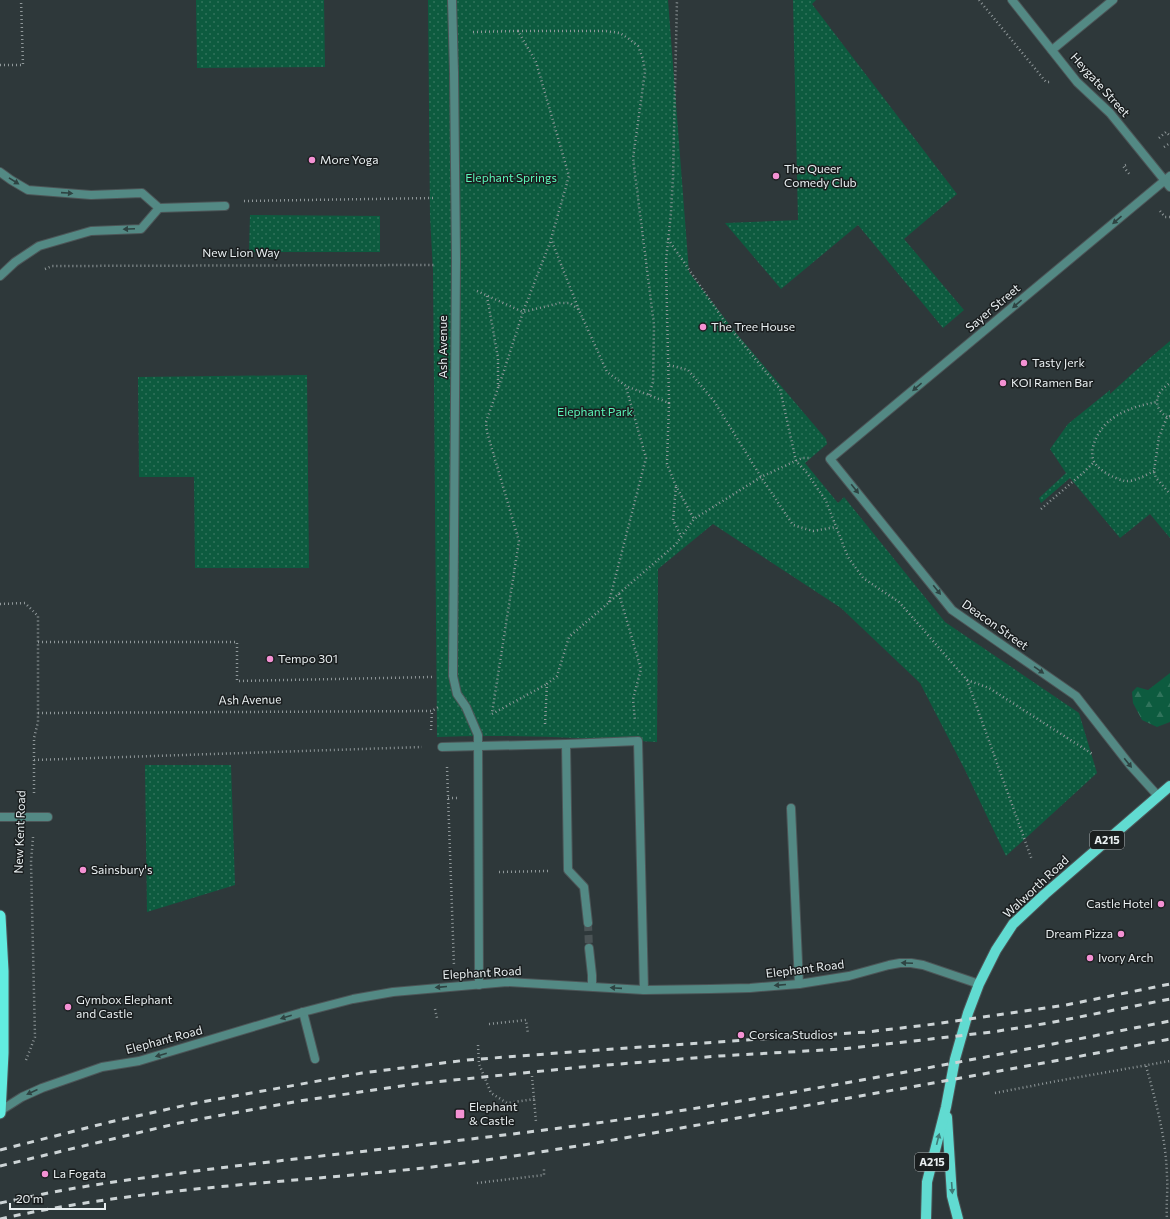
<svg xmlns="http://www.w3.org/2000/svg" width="1170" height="1219" font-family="Commissioner,sans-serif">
	<defs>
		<pattern id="green-dots" width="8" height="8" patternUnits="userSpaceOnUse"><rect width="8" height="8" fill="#0d5b3f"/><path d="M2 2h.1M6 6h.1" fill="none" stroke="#30735b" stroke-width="1.8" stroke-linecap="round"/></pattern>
		<pattern id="forest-firs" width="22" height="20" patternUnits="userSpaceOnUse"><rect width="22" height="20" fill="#0d5b3f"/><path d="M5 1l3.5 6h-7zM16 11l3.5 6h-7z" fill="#30735b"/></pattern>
	</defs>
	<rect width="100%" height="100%" fill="#2e383a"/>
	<g fill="url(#green-dots)">
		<path d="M 196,0 L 324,0 L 325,67 L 197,68 Z"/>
		<path d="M 428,0 L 668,0 L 689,272 L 736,333 L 826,439 L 827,444 L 805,463 L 838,503 L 844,497 L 945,622 L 1079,713 L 1097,773 L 1006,856 L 964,768 L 920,683 L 841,608 L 713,524 L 658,569 L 657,742 C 584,738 510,734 437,737 L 433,271 L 430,216 Z"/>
		<path d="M 793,0 L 816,0 L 812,4 L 957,194 L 904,239 L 964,310 L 943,328 L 858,225 L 781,289 L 725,223 L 798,220 Z"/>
		<path d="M 250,215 L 380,216 L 380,252 L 249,252 Z"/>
		<path d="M 1170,341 L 1170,538 L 1150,514 L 1120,538 L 1070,478 L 1041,503 L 1039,498 L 1066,473 L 1050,449 L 1068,424 L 1110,390 L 1110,394 L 1144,363 Z"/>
		<path d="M 307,375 L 309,568 L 195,568 L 194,477 L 139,477 L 138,377 Z"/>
		<path d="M 145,765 L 231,765 L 235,885 L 147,912 Z"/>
	</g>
	<path fill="url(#forest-firs)" d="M 1170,673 L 1170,722 L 1157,727 L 1142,720 L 1133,703 L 1132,692 L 1137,687 L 1148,690 Z"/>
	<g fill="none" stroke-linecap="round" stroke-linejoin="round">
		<path stroke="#4a5355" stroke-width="8" stroke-dasharray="8 4" stroke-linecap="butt" d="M 588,923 L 589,948"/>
		<defs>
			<g id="service">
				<path d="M 1052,50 L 1113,0"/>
				<path d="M 0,172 L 11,180 L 28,190 L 91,195 L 142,193 L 159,208 L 225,206"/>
				<path d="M 0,276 L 15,262 L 39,246 L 91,231 L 141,229 L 159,208"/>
				<path d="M 1158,796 L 1130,765 L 1076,696 L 952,610 L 830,459 L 1170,176"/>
				<path d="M 791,808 L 799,984"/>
				<path d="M 0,817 L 48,817"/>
				<path d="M 303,1012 L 315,1059"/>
			</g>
			<g id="pedestrian">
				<path d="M 452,0 L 454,72 L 456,259 L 453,676 L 457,694 L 466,707 L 478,735 L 479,985"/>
				<path d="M 566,744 L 568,870 L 584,887 L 588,923"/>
				<path d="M 442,747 L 566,744 L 638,741 L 644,990"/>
				<path d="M 589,948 L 592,975 L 592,986"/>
			</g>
			<path id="minor" d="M 0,1111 L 22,1097 L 42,1088 L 102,1067 L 139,1061 L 303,1012 L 353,999 L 393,992 L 507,982 L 644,990 L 710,989 L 750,988 L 799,984 L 849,976 L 889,965 L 900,963 L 911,963 L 923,965 L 979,984"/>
			<path id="tertiary" d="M 1012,0 L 1077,82 L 1110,113 L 1170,187"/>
			<g id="primary">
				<path d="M 947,1117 L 952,1196 L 958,1219"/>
				<path d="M 926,1219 L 927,1182 L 946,1107 L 955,1059 L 968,1013 L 979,984 L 996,950 L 1013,924 L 1045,894 L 1170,786"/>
			</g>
			<path id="trunk" d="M 0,916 L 3,971 L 3,1053 L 0,1113"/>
		</defs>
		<use href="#service" stroke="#4c5557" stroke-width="10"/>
		<use href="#pedestrian" stroke="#4c5557" stroke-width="10"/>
		<use href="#minor" stroke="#4c5557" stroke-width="10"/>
		<use href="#tertiary" stroke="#4c5557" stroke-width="10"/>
		<use href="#primary" stroke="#4c5557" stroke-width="12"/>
		<use href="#trunk" stroke="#4c5557" stroke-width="13"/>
		<g stroke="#90989a" stroke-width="2.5" stroke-dasharray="1 3" stroke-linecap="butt">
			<path d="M 979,0 L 1046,82 L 1051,82"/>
			<path d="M 518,31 L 605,31 L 620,33 L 629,39 L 638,46 L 643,59 L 645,72 L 633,158 L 654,325 L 653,382 L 649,395"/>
			<path d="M 473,32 L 518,31 L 536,62 L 569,176 L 551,239 L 579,310"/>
			<path d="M 0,65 L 23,65 L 21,0"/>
			<path d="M 1159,138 L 1166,132 L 1170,136"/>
			<path d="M 1164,147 L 1170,143"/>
			<path d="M 1126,165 L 1123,166 L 1130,175"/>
			<path d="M 244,201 L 435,198"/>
			<path d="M 1160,211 L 1165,217 L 1170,217"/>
			<path d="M 668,239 L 725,322 L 780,389 L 796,461 L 807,473 L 826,501 L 848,557 L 863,578 L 899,602 L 967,680 L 1032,860"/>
			<path d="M 45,269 L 52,266 L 435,265"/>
			<path d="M 477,291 L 523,312 L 560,303 L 570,303 L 579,310 L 607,372 L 626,386 L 669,403 L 667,464 L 676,486 L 694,519"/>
			<path d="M 487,296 L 498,358 L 498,388 L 486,422 L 487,432 L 519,541 L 492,713"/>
			<path d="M 669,365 L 688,370 L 714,401 L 761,477 L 793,525 L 813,531 L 836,527"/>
			<path d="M 499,386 L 523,312 L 551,240"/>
			<path d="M 669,403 L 666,261 L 671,213 L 673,176 L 677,0"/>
			<path d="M 1170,416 L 1167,417 L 1159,437 L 1154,471 L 1156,478 L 1170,494"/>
			<path d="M 1167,417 C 1151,406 1156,392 1170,383"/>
			<path d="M 1154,471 C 1146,475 1134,482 1125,481 C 1115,479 1095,469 1093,459 C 1089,447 1100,428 1109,421 C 1123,410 1140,405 1157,402"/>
			<path d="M 676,487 L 673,520 L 681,536"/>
			<path d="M 1041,509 L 1084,472 L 1094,462"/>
			<path d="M 619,594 L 641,669 L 633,699 L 635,721"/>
			<path d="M 609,602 L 646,458 L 626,387"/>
			<path d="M 0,604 L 25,603 L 38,616 L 38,722 L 34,738 L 34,796"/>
			<path d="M 38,642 L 237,642 L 237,681 L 433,677"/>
			<path d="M 967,680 L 989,688 L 1094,755"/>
			<path d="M 38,713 L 432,711 L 440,706"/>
			<path d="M 492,714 L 547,684"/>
			<path d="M 545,724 L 547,684 L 557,676 L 569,637 L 676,544 L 694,519 L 761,477 L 802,458 L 809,458"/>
			<path d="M 431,730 L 432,711"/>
			<path d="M 34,760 L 422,747"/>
			<path d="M 447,767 L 454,966"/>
			<path d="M 448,798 L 458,798"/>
			<path d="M 499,872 L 548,871"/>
			<path d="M 435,1009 L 437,1018"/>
			<path d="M 489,1024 L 526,1020 L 528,1034"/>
			<path d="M 478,1045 L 479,1064 L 491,1093 L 507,1103 L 535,1099"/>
			<path d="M 26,1060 L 35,1037 L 31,862 L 33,837"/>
			<path d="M 1146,1066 C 1156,1102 1166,1138 1167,1176 C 1168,1190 1166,1205 1167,1219"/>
			<path d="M 532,1076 L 536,1122"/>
			<path d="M 995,1093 L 1057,1081 L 1170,1061"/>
			<path d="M 477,1183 L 544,1175 L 544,1167"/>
		</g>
		<use href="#service" stroke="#538984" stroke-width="8"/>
		<use href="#pedestrian" stroke="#538984" stroke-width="8"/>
		<use href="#minor" stroke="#538984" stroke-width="8"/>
		<use href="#tertiary" stroke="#538984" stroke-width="8"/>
		<use href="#primary" stroke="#61dbd1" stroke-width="10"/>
		<use href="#trunk" stroke="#62ece0" stroke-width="11"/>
		<g stroke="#cdd4d6" stroke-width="3" stroke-dasharray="7 7" stroke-linecap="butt">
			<path d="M 0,1150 L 110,1122 L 191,1104 L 362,1073 L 467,1060 L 598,1050 L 867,1032 L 935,1024 L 1066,1005 L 1170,984"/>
			<path d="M 0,1166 L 179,1123 L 299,1101 L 415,1084 L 582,1067 L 719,1056 L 842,1049 L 931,1039 L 992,1032 L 1049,1023 L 1170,999"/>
			<path d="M 0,1203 C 25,1198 51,1192 76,1188 C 129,1179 182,1173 235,1166 C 353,1152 472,1140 590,1124 C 784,1097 977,1059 1170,1021"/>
			<path d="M 0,1219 C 147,1186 299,1183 449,1165 C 551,1152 653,1133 754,1115 C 893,1090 1032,1066 1170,1039"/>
		</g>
	</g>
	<defs><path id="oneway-solid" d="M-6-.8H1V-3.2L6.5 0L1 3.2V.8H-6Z"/></defs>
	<g fill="#2e4342">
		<use href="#oneway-solid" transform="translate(14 181) rotate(32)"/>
		<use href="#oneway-solid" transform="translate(67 193) rotate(4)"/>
		<use href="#oneway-solid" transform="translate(1117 220) rotate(139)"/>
		<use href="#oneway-solid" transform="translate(129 229) rotate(178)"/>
		<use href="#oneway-solid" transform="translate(1017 304) rotate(140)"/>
		<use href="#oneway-solid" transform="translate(917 387) rotate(140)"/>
		<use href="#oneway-solid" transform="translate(855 489) rotate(51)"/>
		<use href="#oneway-solid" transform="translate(937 590) rotate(51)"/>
		<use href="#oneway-solid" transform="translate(1039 670) rotate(35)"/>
		<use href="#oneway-solid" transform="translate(1128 763) rotate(51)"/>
		<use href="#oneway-solid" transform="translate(907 963) rotate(-177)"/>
		<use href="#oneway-solid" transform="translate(780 985) rotate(175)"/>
		<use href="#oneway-solid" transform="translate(441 987) rotate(175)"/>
		<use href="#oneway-solid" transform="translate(616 988) rotate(-176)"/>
		<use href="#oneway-solid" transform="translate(286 1017) rotate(163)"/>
		<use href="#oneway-solid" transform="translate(161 1055) rotate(164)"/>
		<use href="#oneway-solid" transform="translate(32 1092) rotate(156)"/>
	</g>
	<g fill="#3e7c78">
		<use href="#oneway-solid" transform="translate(938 1139) rotate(-76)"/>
		<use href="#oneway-solid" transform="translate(952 1188) rotate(86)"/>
	</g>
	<g fill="#f491d3" stroke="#1a1e1f" stroke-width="1.5">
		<circle cx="312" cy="160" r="4"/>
		<circle cx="776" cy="176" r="4"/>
		<circle cx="703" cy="327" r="4"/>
		<circle cx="1024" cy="363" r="4"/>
		<circle cx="1003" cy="383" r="4"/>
		<circle cx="270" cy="659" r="4"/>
		<circle cx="83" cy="870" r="4"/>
		<circle cx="1161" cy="904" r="4"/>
		<circle cx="1121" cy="934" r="4"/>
		<circle cx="1090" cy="958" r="4"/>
		<circle cx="68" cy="1007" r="4"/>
		<circle cx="741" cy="1035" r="4"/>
		<rect x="455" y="1109" width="10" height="10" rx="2"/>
		<circle cx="45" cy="1174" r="4"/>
	</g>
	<g text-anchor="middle" stroke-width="3" stroke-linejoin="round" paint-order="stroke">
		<g fill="#1a1e1f" stroke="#abb0b2" stroke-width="1">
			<rect x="1090" y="831" width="34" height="18" rx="3"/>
			<rect x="915" y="1153" width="34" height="18" rx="3"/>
		</g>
		<g font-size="11" font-weight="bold" fill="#e9eff1">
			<text x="1107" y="844">A215</text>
			<text x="932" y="1166">A215</text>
		</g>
		<g font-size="12" fill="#e9eff1" stroke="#1a1e1f">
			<text transform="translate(1100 85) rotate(48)" y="4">Heygate Street</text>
			<text x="241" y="257">New Lion Way</text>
			<text transform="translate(993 308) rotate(-40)" y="4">Sayer Street</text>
			<text transform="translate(443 347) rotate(-90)" y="4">Ash Avenue</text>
			<text transform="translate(995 625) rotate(35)" y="4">Deacon Street</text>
			<text transform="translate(250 700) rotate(-1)" y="4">Ash Avenue</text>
			<text transform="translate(20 832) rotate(-88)" y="4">New Kent Road</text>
			<text transform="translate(1036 887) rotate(-43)" y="4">Walworth Road</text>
			<text transform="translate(805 969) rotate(-7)" y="4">Elephant Road</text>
			<text transform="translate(482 973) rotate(-3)" y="4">Elephant Road</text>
			<text transform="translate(164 1040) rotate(-15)" y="4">Elephant Road</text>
		</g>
		<g font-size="12" fill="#e9eff1" stroke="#1a1e1f" text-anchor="start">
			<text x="320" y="164">More Yoga</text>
			<text x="784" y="173">The Queer<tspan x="784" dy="14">Comedy Club</tspan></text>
			<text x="711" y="331">The Tree House</text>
			<text x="1032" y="367">Tasty Jerk</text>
			<text x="1011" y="387">KOI Ramen Bar</text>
			<text x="278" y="663">Tempo 301</text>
			<text x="91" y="874">Sainsbury's</text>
			<text x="1153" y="908" text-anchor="end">Castle Hotel</text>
			<text x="1113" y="938" text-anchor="end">Dream Pizza</text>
			<text x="1098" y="962">Ivory Arch</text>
			<text x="76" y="1004">Gymbox Elephant<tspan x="76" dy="14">and Castle</tspan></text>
			<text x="749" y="1039">Corsica Studios</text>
			<text x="469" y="1111">Elephant<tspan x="469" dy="14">&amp; Castle</tspan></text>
			<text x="53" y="1178">La Fogata</text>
		</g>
		<g font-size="12" fill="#5cf8b9" stroke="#1a1e1f">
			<text x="511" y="182">Elephant Springs</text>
			<text x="595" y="416">Elephant Park</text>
		</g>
	</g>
	<path d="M10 1203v6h95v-6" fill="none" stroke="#e9eff1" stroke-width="2"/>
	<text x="16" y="1203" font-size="12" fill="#e9eff1" stroke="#1a1e1f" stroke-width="3" paint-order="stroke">20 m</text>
</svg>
